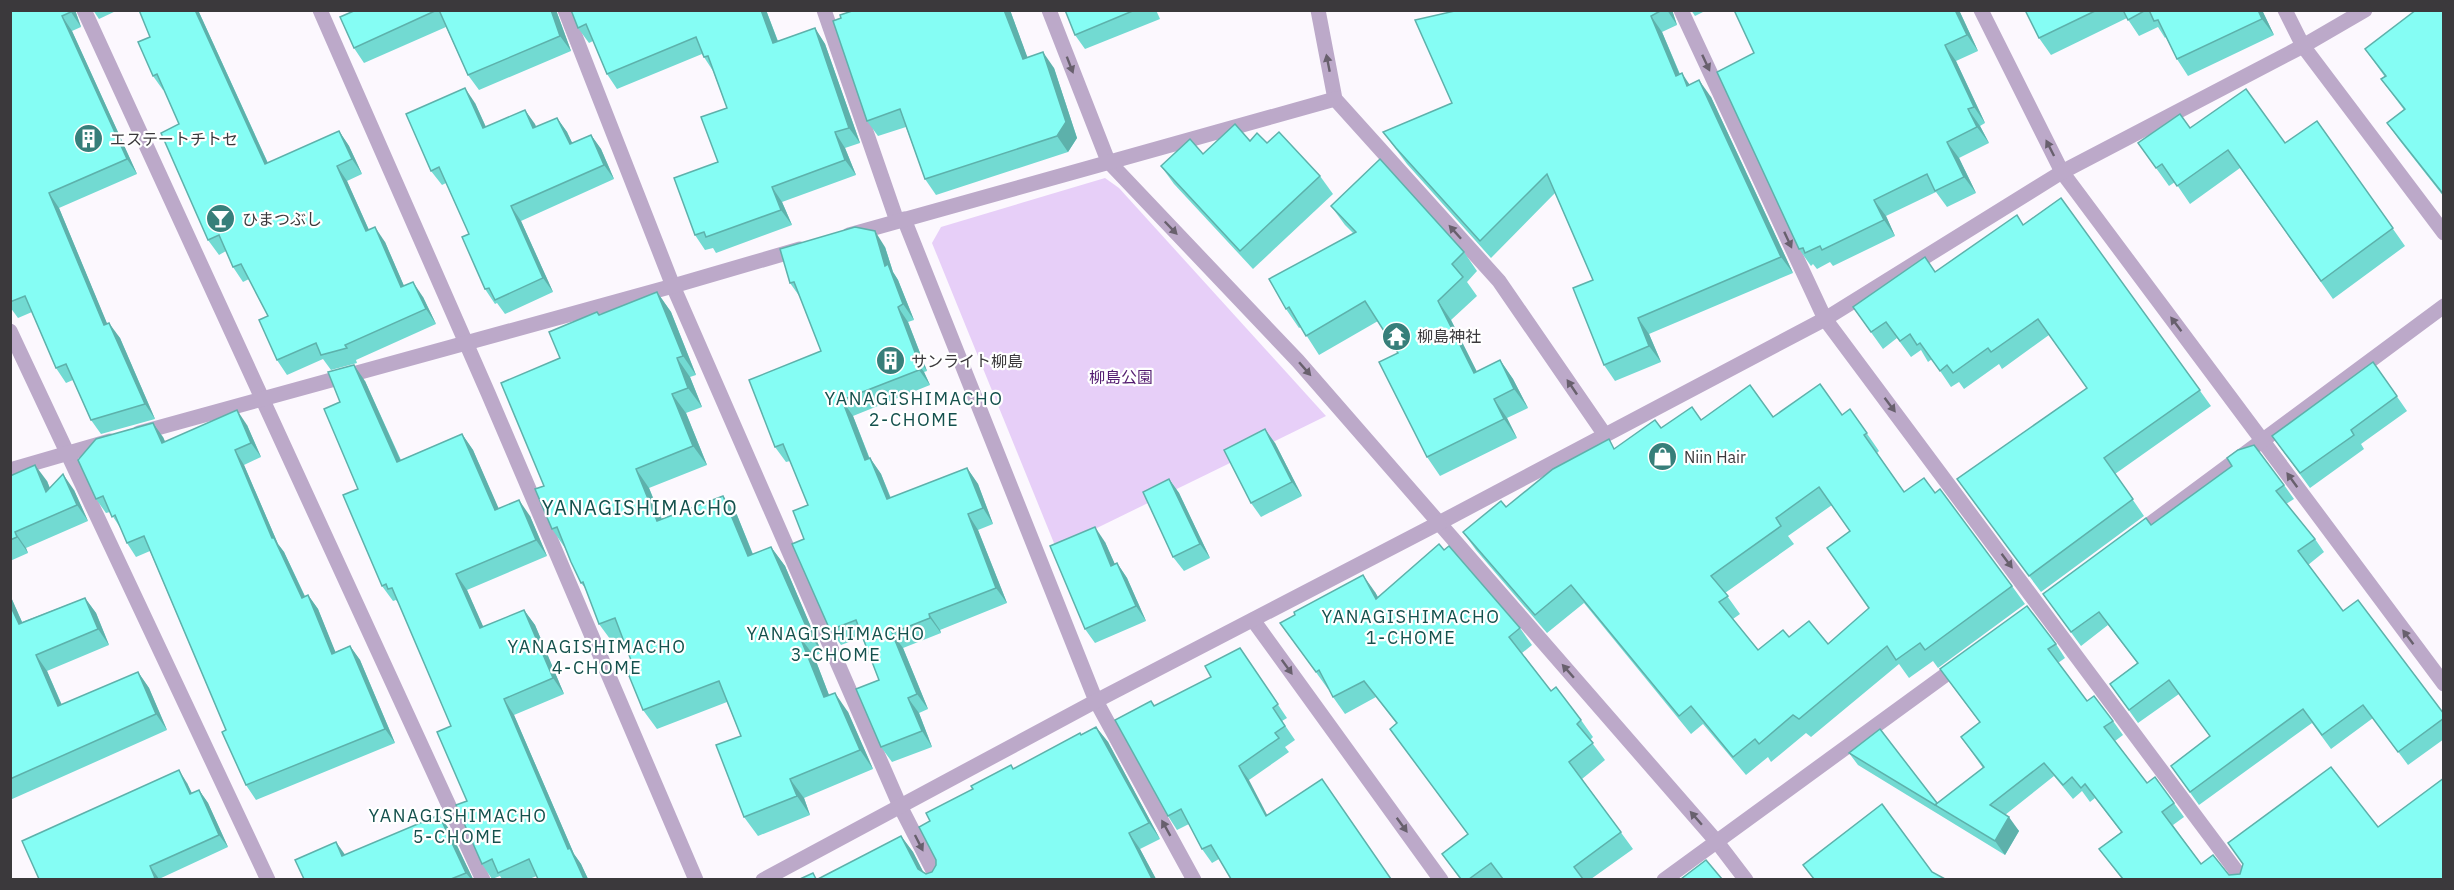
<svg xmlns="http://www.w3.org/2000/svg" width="2454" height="890" font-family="'IBM Plex Sans','Noto Sans JP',sans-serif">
	<rect width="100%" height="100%" fill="#fcf8fe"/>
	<path fill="#e7cff8" d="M 1105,178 L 1119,188 L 1326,416 L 1056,548 L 932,243 L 941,227 Z"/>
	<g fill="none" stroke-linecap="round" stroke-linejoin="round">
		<g stroke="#bca9c9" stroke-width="15">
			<path d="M 84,10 L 483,880"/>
			<path d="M 320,10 L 488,393 L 696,880"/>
			<path d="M 565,10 L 673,286 L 900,806 L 938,880"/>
			<path d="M 824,10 L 897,221"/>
			<path d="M 1049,10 L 1108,161 L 1298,361 L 1717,842 L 1746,880"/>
			<path d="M 1318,10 L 1335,99 L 1499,281 L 1605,435"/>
			<path d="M 1681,10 L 1825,319 L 2243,880"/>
			<path d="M 1981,10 L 2062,172 L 2444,684"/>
			<path d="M 2285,10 L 2303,46 L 2444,233"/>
			<path d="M 904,219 L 1096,701 L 1194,880"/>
			<path d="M 849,235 L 1335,99"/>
			<path d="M 10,331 L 268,880"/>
			<path d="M 139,433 L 673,286 L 800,249"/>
			<path d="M 10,470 L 110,441"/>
			<path d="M 1439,523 L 1825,319 L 2062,172 L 2303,46 L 2365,10"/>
			<path d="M 2135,535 L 2444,306"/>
			<path d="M 1253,620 L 1441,880"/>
			<path d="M 1664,880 L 1959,665"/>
		</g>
		<path stroke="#bca9c9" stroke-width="15" d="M 763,880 L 1096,701 L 1439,523"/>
	</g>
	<g fill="#72dad2" fill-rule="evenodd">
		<path d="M 10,10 L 75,10 L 81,27 L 72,31 L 137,174 L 59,208 L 107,324 L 120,338 L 155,419 L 101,434 L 91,420 L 73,380 L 66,383 L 56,368 L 32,312 L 18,318 L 10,307 Z"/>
		<path d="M 93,10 L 118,10 L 99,19 Z"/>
		<path d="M 139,10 L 198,10 L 268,163 L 339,131 L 349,146 L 362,174 L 347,181 L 369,230 L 385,242 L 404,286 L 423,297 L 436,324 L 356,360 L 357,363 L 331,370 L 323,359 L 287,375 L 277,360 L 268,316 L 249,279 L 243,282 L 233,267 L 226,251 L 219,255 L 208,240 L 179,124 L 164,90 L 163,90 L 153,76 L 150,37 Z"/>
		<path d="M 356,10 L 556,10 L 571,51 L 479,90 L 468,75 L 446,27 L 364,63 L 354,48 Z"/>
		<path d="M 571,10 L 766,10 L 778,41 L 815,28 L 825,44 L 860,143 L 845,148 L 856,175 L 782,202 L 792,225 L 716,253 L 713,248 L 705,250 L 695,235 L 718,162 L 727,108 L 713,71 L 702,54 L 617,89 L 607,74 L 593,41 L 589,43 L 578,28 Z"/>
		<path d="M 1010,10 L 1027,57 L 1054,68 L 1077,138 L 1068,152 L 936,195 L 925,179 L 906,127 L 878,136 L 867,121 L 841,18 Z"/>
		<path d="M 1065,10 L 1156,10 L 1160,19 L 1085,49 L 1075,35 Z"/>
		<path d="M 1459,10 L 1672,10 L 1677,25 L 1662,32 L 1680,74 L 1690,85 L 1711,97 L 1793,273 L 1649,334 L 1661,362 L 1615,381 L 1604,365 L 1593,280 L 1555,193 L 1491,258 L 1407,164 L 1383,132 L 1452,103 Z"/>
		<path d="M 1691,10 L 1707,10 L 1695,16 Z"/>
		<path d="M 1959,10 L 1978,51 L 1956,61 L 1985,123 L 1980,126 L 1989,143 L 1959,158 L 1976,193 L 1947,207 L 1936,192 L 1886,216 L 1895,236 L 1833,266 L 1830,262 L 1817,269 L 1813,264 L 1811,266 L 1799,249 L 1754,53 Z"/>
		<path d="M 2025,10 L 2262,10 L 2274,35 L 2188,76 L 2177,59 L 2166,37 L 2165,38 L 2158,27 L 2139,36 L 2127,18 L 2051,55 L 2039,38 Z"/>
		<path d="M 2444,10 L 2444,197 L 2400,141 L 2387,123 L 2404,110 L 2381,79 L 2385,77 L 2365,49 Z"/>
		<path d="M 475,103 L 486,127 L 525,110 L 536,127 L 557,118 L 567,132 L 572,143 L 591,135 L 601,149 L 614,179 L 521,221 L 553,292 L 505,314 L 497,303 L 495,304 L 485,289 L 469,234 L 446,183 L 442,185 L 431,171 Z"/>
		<path d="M 2317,121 L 2405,246 L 2333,299 L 2240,168 L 2190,204 L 2175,182 L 2169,186 L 2138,143 L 2190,128 L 2285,143 Z"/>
		<path d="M 1250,141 L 1267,143 L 1320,176 L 1333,194 L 1253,269 L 1174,184 L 1161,166 Z"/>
		<path d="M 2061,198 L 2211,406 L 2115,474 L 2144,516 L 2041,592 L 1957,479 L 2087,388 L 2049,335 L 2002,369 L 1999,364 L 1964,389 L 1959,382 L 1951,387 L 1932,359 L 1928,362 L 1921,350 L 1911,357 L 1897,338 L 1883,349 L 1853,307 L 1935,272 L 2023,225 Z"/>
		<path d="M 1331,206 L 1464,252 L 1477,271 L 1467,282 L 1477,296 L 1451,320 L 1477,372 L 1500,360 L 1513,379 L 1528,408 L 1507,418 L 1517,438 L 1440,476 L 1427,457 L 1398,353 L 1378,321 L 1319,355 L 1301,327 L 1299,328 L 1286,309 L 1353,233 L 1345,225 Z"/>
		<path d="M 885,247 L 893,272 L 898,280 L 914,320 L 908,322 L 927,371 L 924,372 L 930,385 L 853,416 L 870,459 L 870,458 L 881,474 L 891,498 L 967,468 L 978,484 L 993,524 L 978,530 L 1007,603 L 940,630 L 941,633 L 903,648 L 928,709 L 919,713 L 932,747 L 892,762 L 881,747 L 879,680 L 862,637 L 841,645 L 830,630 L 804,539 L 808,505 L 790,461 L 786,462 L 775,447 L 821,351 L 800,297 L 790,283 Z"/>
		<path d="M 657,292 L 671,312 L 696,375 L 690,377 L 702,407 L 686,413 L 707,465 L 649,488 L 662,519 L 723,496 L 737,515 L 753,554 L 771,547 L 785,566 L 822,653 L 814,656 L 829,695 L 848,712 L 873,769 L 804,798 L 810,815 L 758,836 L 744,817 L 741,736 L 727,702 L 657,729 L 643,710 L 634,668 L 623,640 L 613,643 L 599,624 L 586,589 L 581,583 L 565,548 L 552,529 L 544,486 L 560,358 L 600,315 Z"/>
		<path d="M 2373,362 L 2407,411 L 2361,444 L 2364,449 L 2310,488 L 2272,436 Z"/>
		<path d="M 365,381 L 401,460 L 462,434 L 473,450 L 498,508 L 530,516 L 547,556 L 467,590 L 483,627 L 524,610 L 535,625 L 564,694 L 514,715 L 574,854 L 581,864 L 588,879 L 538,879 L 537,876 L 529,879 L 502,879 L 500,876 L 492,879 L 482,864 L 467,801 L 451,726 L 399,604 L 396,600 L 393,601 L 382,586 L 340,402 Z"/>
		<path d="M 1850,409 L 1879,451 L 1877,453 L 1904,492 L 1935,493 L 2012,586 L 2025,604 L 1938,668 L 1933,661 L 1909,678 L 1899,664 L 1811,737 L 1806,733 L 1771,762 L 1768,757 L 1746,775 L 1703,724 L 1691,734 L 1584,603 L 1547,633 L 1476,550 L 1463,532 L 1506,507 L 1615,448 L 1661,428 L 1701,420 L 1842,415 ZM 1832,505 L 1850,531 L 1869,608 L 1828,644 L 1789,637 L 1758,650 L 1733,619 L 1740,614 L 1725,593 L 1794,544 L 1788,536 Z"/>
		<path d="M 247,425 L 261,457 L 244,465 L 278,544 L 284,552 L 305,596 L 308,595 L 318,609 L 335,652 L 350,646 L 360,660 L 395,743 L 256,800 L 246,785 L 226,730 L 150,551 L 136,557 L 127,543 L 121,529 L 110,512 L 106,513 L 96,499 L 163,437 L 165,442 Z"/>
		<path d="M 1275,443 L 1302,496 L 1261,517 L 1251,503 Z"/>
		<path d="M 10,476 L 47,481 L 50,488 L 74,490 L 88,521 L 26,548 L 28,553 L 10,561 Z"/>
		<path d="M 1169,479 L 1179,493 L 1210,558 L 1184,571 L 1173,557 Z"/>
		<path d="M 2284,485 L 2294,499 L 2286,504 L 2315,539 L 2324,552 L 2308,565 L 2343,611 L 2444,714 L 2444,739 L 2408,765 L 2373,718 L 2331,749 L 2312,723 L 2199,805 L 2171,766 L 2210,736 L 2179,694 L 2138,723 L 2110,684 L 2137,663 L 2108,625 L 2081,646 L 2043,594 L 2151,525 Z"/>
		<path d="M 1105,542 L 1115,565 L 1117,563 L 1127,578 L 1146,621 L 1095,643 L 1085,629 Z"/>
		<path d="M 1375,592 L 1378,597 L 1520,628 L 1532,645 L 1522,653 L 1551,691 L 1581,720 L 1593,737 L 1590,740 L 1605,760 L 1582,779 L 1633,849 L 1591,879 L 1460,879 L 1442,854 L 1468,834 L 1390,729 L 1397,724 L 1376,697 L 1345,714 L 1333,697 L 1329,688 L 1328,689 L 1292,639 L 1295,615 Z"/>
		<path d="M 10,595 L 22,622 L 85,598 L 96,613 L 109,645 L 47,671 L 62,705 L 138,672 L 149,688 L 167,730 L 10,800 Z"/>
		<path d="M 2056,644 L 2065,658 L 2058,663 L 2087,701 L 2113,721 L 2123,735 L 2115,741 L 2147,783 L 2174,803 L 2184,817 L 2173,825 L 2201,864 L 2229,875 L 2240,874 L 2378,827 L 2444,879 L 2122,879 L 2099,849 L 2121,832 L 2095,798 L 2090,802 L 2082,791 L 2073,799 L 2054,776 L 2005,815 L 2019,831 L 2005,855 L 1858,765 L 1849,753 L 1938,803 L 1983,768 L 1961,737 L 1980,723 L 1940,669 Z"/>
		<path d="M 1240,648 L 1287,718 L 1282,721 L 1295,740 L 1285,747 L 1289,752 L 1249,780 L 1219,859 L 1212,863 L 1202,849 L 1189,824 L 1177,830 L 1168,816 L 1151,701 L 1155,706 L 1211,677 Z"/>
		<path d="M 1096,727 L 1108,742 L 1160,839 L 1140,849 L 1156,879 L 818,879 L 901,836 L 913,852 L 923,872 L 926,874 L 932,872 L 936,865 L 930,821 L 973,789 L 1011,765 L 1014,769 Z"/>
		<path d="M 187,783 L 192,793 L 199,790 L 208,803 L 228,847 L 159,879 L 39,879 Z"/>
		<path d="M 439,815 L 449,829 L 473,879 L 304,879 L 345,855 Z"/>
	</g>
	<g fill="#5db1ab">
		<path d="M 70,10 L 75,10 L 81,27 L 71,12 Z"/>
		<path d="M 195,10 L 198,10 L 275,179 L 265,164 Z"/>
		<path d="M 551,10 L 556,10 L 571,51 L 560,36 Z"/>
		<path d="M 761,10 L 766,10 L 784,58 L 773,43 Z"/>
		<path d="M 1004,10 L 1010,10 L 1034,75 L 1023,59 Z"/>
		<path d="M 1667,10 L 1672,10 L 1677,25 Z"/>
		<path d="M 1955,10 L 1959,10 L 1978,51 L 1967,35 Z"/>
		<path d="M 2258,10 L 2262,10 L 2274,35 L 2262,19 Z"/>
		<path d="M 62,16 L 72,31 L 137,174 L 127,159 Z"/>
		<path d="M 1651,16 L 1662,32 L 1687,92 L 1676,76 Z"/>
		<path d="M 815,28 L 825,44 L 860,143 L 849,128 Z"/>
		<path d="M 1945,45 L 1956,61 L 1985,123 L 1974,107 Z"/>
		<path d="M 1043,52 L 1054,68 L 1077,138 L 1068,152 L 1057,136 Z"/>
		<path d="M 1682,73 L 1693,90 L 1687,86 Z"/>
		<path d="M 1699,80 L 1711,97 L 1793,273 L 1781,257 Z"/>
		<path d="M 465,88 L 475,103 L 493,143 L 483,128 Z"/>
		<path d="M 1968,109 L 1980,126 L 1989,143 L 1977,127 Z"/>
		<path d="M 525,110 L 535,124 L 543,142 L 533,128 Z"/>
		<path d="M 557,118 L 567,132 L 580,159 L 570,144 Z"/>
		<path d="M 339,131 L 349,146 L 362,174 L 352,159 Z"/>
		<path d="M 835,132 L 845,148 L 856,175 L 845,160 Z"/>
		<path d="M 591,135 L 601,149 L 614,179 L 604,165 Z"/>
		<path d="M 1947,142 L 1959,158 L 1976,193 L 1964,177 Z"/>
		<path d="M 337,166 L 347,181 L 376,246 L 366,231 Z"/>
		<path d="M 772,187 L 782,202 L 792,225 L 781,210 Z"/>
		<path d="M 49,193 L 59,208 L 114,340 L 104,325 Z"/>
		<path d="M 1874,200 L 1886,216 L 1895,236 L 1884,220 Z"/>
		<path d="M 511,206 L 521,221 L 553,292 L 543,278 Z"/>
		<path d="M 375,227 L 385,242 L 411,302 L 401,287 Z"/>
		<path d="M 875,231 L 885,247 L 893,272 L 898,280 L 914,320 L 903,304 L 885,266 Z"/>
		<path d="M 413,282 L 423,297 L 436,324 L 426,309 Z"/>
		<path d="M 657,292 L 671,312 L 696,375 L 683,356 Z"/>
		<path d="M 1438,301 L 1451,320 L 1487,392 L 1474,373 Z"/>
		<path d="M 898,307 L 908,322 L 927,371 L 916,355 Z"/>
		<path d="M 1638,318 L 1649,334 L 1661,362 L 1649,346 Z"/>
		<path d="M 109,323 L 120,338 L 155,419 L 145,404 Z"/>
		<path d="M 913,356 L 924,372 L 930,385 L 919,370 Z"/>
		<path d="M 677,358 L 690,377 L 702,407 L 688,388 Z"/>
		<path d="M 1500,360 L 1513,379 L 1528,408 L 1514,389 Z"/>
		<path d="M 354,365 L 365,381 L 408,477 L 397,462 Z"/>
		<path d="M 672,394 L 686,413 L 707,465 L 693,446 Z"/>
		<path d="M 1494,399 L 1507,418 L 1517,438 L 1504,419 Z"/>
		<path d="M 842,400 L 853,416 L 876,476 L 865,460 Z"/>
		<path d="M 237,410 L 247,425 L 261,457 L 251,443 Z"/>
		<path d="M 153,423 L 163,437 L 172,457 L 162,443 Z"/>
		<path d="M 1265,429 L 1275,443 L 1302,496 L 1292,482 Z"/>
		<path d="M 462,434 L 473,450 L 506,525 L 495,510 Z"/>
		<path d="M 235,450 L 244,465 L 278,544 L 284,552 L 312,612 L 302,598 L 272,538 Z"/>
		<path d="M 870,458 L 881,474 L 897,515 L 887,499 Z"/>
		<path d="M 35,465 L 47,481 L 57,508 L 46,492 Z"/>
		<path d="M 967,468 L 978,484 L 993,524 L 983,508 Z"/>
		<path d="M 636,469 L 649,488 L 670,541 L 657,521 Z"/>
		<path d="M 63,474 L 74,490 L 88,521 L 77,505 Z"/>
		<path d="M 1169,479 L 1179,493 L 1210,558 L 1200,544 Z"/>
		<path d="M 723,496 L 737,515 L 761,575 L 748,556 Z"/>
		<path d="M 519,500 L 530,516 L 547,556 L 536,540 Z"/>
		<path d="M 968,514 L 978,530 L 1007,603 L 996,588 Z"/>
		<path d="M 1095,527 L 1105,542 L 1122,580 L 1111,566 Z"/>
		<path d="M 15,532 L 26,548 L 28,553 L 17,537 Z"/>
		<path d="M 771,547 L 785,566 L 822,653 L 809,633 Z"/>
		<path d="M 1117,563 L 1127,578 L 1146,621 L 1136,606 Z"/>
		<path d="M 456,574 L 467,590 L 491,644 L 480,628 Z"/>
		<path d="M 1363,575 L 1375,592 L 1388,616 L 1376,599 Z"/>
		<path d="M 10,595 L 30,640 L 19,624 L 10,605 Z"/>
		<path d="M 308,595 L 318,609 L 342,668 L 332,654 Z"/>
		<path d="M 85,598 L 96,613 L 109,645 L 98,629 Z"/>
		<path d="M 524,610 L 535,625 L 564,694 L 553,678 Z"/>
		<path d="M 929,614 L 940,630 L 941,633 L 930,618 Z"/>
		<path d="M 892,633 L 903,648 L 928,709 L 917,694 Z"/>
		<path d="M 800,637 L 814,656 L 837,716 L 824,697 Z"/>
		<path d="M 350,646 L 360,660 L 395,743 L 385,729 Z"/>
		<path d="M 36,655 L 47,671 L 69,722 L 58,706 Z"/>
		<path d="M 138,672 L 149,688 L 167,730 L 156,714 Z"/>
		<path d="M 835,693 L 848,712 L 873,769 L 860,750 Z"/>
		<path d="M 908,698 L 919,713 L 932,747 L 922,731 Z"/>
		<path d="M 504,699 L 514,715 L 574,854 L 581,864 L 588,879 L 584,879 L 568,849 Z"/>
		<path d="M 1096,727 L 1108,742 L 1160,839 L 1149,823 Z"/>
		<path d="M 1239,766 L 1249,780 L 1275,830 L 1266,816 Z"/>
		<path d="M 179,770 L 187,783 L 198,807 L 190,794 Z"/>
		<path d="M 790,779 L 804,798 L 810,815 L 797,796 Z"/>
		<path d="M 199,790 L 208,803 L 228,847 L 219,835 Z"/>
		<path d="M 439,815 L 449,829 L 473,879 L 471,879 L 466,873 Z"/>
		<path d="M 2009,817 L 2019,831 L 2005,855 L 1995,841 Z"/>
		<path d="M 1129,833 L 1140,849 L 1156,879 L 1152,879 Z"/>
		<path d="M 901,836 L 913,852 L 927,879 L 918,869 Z"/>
		<path d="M 336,842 L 346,856 L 342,856 Z"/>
		<path d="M 150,866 L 159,879 L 156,879 Z"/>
	</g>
	<g fill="#85fdf4" stroke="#5db1ab" stroke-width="1.5" fill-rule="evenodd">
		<path d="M 10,10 L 70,10 L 71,12 L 62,16 L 127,159 L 49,193 L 104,325 L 109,323 L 145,404 L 91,420 L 66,364 L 56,368 L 25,296 L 10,302 Z"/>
		<path d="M 139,10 L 195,10 L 265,164 L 339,131 L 352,159 L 337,166 L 366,231 L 375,227 L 401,287 L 413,282 L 426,309 L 345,345 L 347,348 L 321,355 L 316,343 L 277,360 L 259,320 L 268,316 L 241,264 L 233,267 L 219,235 L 208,240 L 161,133 L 179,124 L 157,74 L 153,76 L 138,42 L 150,37 Z"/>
		<path d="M 356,10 L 437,10 L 354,48 L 340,17 Z"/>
		<path d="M 439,10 L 551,10 L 560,36 L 468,75 Z"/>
		<path d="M 571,10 L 761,10 L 773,43 L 815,28 L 849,128 L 835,132 L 845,160 L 772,187 L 781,210 L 706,237 L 704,232 L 695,235 L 674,178 L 718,162 L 701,117 L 727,108 L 708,56 L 704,57 L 696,37 L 607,74 L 586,24 L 578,28 Z"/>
		<path d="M 855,10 L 1004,10 L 1023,59 L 1043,52 L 1066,122 L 1057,136 L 925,179 L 900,109 L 867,121 L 833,21 L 841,18 L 840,15 Z"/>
		<path d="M 1065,10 L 1135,10 L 1075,35 Z"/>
		<path d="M 1459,10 L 1662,10 L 1651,16 L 1676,76 L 1682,73 L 1687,86 L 1699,80 L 1781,257 L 1638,318 L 1649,346 L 1604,365 L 1573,288 L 1593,280 L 1547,174 L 1480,241 L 1396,148 L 1383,132 L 1452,103 L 1415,20 Z"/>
		<path d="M 1734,10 L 1955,10 L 1967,35 L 1945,45 L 1974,107 L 1968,109 L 1977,127 L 1947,142 L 1964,177 L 1935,191 L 1927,174 L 1874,200 L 1884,220 L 1822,250 L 1820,246 L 1805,253 L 1803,248 L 1799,249 L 1717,72 L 1754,53 Z"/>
		<path d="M 2025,10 L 2097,10 L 2039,38 Z"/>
		<path d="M 2123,10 L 2146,10 L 2128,20 Z"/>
		<path d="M 2149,10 L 2258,10 L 2262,19 L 2177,59 L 2158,20 L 2154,21 Z"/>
		<path d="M 2416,10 L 2444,10 L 2444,195 L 2387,123 L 2405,109 L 2381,79 L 2386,76 L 2365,49 Z"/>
		<path d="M 465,88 L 483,128 L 525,110 L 533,128 L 557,118 L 570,144 L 591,135 L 604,165 L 511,206 L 543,278 L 495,300 L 489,288 L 485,289 L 462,237 L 469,234 L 439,167 L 431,171 L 406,114 Z"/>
		<path d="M 2246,89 L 2285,143 L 2317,121 L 2393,228 L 2321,281 L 2228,150 L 2177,186 L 2162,164 L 2156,168 L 2138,143 L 2180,114 L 2190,128 Z"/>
		<path d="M 1235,124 L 1250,141 L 1257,133 L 1267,143 L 1279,132 L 1320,176 L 1240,251 L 1161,166 L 1190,139 L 1203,154 Z"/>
		<path d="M 1380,159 L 1464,252 L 1452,264 L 1463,277 L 1438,301 L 1474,373 L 1500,360 L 1514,389 L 1494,399 L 1504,419 L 1427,457 L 1379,362 L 1398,353 L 1365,301 L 1306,336 L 1289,307 L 1286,309 L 1269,279 L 1356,232 L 1331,206 Z"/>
		<path d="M 2061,198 L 2200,390 L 2104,458 L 2133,499 L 2029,576 L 1957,479 L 2087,388 L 2038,319 L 1991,352 L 1988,348 L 1953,373 L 1947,365 L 1940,371 L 1920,343 L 1917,345 L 1910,334 L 1900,341 L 1886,322 L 1871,332 L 1853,307 L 1925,257 L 1935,272 L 2017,215 L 2023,225 Z"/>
		<path d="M 855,227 L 875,231 L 885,266 L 888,264 L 903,304 L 898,307 L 916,355 L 913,356 L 919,370 L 842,400 L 865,460 L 870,458 L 887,499 L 967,468 L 983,508 L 968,514 L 996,588 L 929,614 L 930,618 L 892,633 L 917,694 L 908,698 L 922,731 L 881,747 L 856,689 L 879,680 L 856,620 L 830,630 L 792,544 L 804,539 L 793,511 L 808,505 L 783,444 L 775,447 L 749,380 L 821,351 L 794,282 L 790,283 L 780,249 Z"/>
		<path d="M 657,292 L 683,356 L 677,358 L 688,388 L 672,394 L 693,446 L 636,469 L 657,521 L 723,496 L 748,556 L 771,547 L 809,633 L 800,637 L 824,697 L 835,693 L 860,750 L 790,779 L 797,796 L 744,817 L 716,745 L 741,736 L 719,681 L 643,710 L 627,671 L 634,668 L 615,618 L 599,624 L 583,582 L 581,583 L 571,562 L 557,527 L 552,529 L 535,489 L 544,486 L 501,383 L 560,358 L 549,332 L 597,312 L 599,315 Z"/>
		<path d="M 2373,362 L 2397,396 L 2351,430 L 2354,435 L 2300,473 L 2272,436 Z"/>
		<path d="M 354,365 L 397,462 L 462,434 L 495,510 L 519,500 L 536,540 L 456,574 L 480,628 L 524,610 L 553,678 L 504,699 L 568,849 L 570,848 L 584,879 L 538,879 L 529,859 L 498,873 L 492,859 L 482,864 L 456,805 L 467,801 L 437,732 L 451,726 L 392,588 L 388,589 L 386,584 L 382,586 L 343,495 L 358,489 L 324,409 L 340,402 L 328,372 Z"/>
		<path d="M 1820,384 L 1842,415 L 1850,409 L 1867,433 L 1864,435 L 1904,492 L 1924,478 L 1935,493 L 1940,489 L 2012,586 L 1925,650 L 1920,643 L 1896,660 L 1887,646 L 1799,719 L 1793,715 L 1759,744 L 1755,739 L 1733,757 L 1691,706 L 1679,716 L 1571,585 L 1535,615 L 1463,532 L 1501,501 L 1506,507 L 1553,469 L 1609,439 L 1614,449 L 1655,420 L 1661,428 L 1692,407 L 1701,420 L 1750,385 L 1773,417 ZM 1819,487 L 1850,531 L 1827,548 L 1869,608 L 1828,644 L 1809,621 L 1789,637 L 1783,630 L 1758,650 L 1719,602 L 1728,596 L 1711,576 L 1781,526 L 1776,518 Z"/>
		<path d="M 237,410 L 251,443 L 235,450 L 272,538 L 274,538 L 302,598 L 308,595 L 332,654 L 350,646 L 385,729 L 246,785 L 222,732 L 226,730 L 144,536 L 127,543 L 115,515 L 112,517 L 103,496 L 96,499 L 78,460 L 96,439 L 153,423 L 162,443 Z"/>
		<path d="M 1265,429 L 1292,482 L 1251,503 L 1224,450 Z"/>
		<path d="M 2254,445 L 2284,485 L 2276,491 L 2315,539 L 2298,551 L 2343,611 L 2358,600 L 2444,714 L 2444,718 L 2398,752 L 2363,705 L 2322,735 L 2303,709 L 2190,792 L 2171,766 L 2210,736 L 2169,680 L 2129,710 L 2110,684 L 2138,663 L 2099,612 L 2071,632 L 2043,594 L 2146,518 L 2151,525 L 2232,466 L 2227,458 L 2238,450 Z"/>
		<path d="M 35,465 L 46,492 L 63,474 L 77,505 L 15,532 L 17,537 L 10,540 L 10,476 Z"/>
		<path d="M 1169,479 L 1200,544 L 1173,557 L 1143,492 Z"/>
		<path d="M 1095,527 L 1111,566 L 1117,563 L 1136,606 L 1085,629 L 1050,546 Z"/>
		<path d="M 1439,544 L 1444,550 L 1449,546 L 1520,628 L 1509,637 L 1551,691 L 1556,687 L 1581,720 L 1577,724 L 1593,743 L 1569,762 L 1621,832 L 1574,867 L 1583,879 L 1503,879 L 1491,863 L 1469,879 L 1461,879 L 1442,854 L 1468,834 L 1390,729 L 1397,723 L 1364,681 L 1333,697 L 1319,670 L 1316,672 L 1280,623 L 1295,615 L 1294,612 L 1363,575 L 1376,599 Z"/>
		<path d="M 85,598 L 98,629 L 36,655 L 58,706 L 138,672 L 156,714 L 10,779 L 10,605 L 19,624 Z"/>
		<path d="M 2027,606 L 2056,644 L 2048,649 L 2087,701 L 2094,696 L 2113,721 L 2104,727 L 2147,783 L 2155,777 L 2174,803 L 2162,812 L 2201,864 L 2213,855 L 2229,875 L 2240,874 L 2243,864 L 2228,843 L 2331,767 L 2378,827 L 2444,778 L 2444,879 L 2123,879 L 2099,849 L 2122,832 L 2085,784 L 2081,788 L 2072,777 L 2063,785 L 2044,763 L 1990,805 L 2009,817 L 1995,841 L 1935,805 L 1984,767 L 1961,737 L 1980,722 L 1940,669 Z"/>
		<path d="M 1240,648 L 1278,704 L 1273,708 L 1285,726 L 1275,733 L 1279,738 L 1239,766 L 1266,816 L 1322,779 L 1391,879 L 1231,879 L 1211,845 L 1202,849 L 1181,809 L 1168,816 L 1115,720 L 1151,701 L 1154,706 L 1211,677 L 1205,666 Z"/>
		<path d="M 1096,727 L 1149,823 L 1129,833 L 1152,879 L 818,879 L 901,836 L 918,869 L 926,874 L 932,872 L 936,865 L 936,860 L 919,827 L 930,821 L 926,813 L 973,789 L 971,786 L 1011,765 L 1013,769 L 1080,733 L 1081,735 Z"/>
		<path d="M 1880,729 L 1937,803 L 1935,805 L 1849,753 Z"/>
		<path d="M 179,770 L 190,794 L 199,790 L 219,835 L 150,866 L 155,878 L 152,879 L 39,879 L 22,841 Z"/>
		<path d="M 1882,804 L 1932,872 L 1945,879 L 1814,879 L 1803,865 Z"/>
		<path d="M 439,815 L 466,873 L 451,879 L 304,879 L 295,860 L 336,842 L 342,856 Z"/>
		<path d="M 1706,860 L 1722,879 L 1681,879 Z"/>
		<path d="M 813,873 L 816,879 L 800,879 Z"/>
	</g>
	<defs><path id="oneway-solid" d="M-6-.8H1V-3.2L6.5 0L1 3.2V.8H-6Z" transform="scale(1.5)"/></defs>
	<g fill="#68606d">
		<use href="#oneway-solid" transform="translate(1328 63) rotate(-101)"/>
		<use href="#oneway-solid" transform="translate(1706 63) rotate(65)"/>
		<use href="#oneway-solid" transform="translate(1070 65) rotate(69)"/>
		<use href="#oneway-solid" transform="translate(2050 148) rotate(-117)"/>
		<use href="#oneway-solid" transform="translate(1171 228) rotate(46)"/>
		<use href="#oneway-solid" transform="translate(1455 232) rotate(-132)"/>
		<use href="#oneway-solid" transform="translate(1788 240) rotate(65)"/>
		<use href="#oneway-solid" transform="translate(2176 324) rotate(-127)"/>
		<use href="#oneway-solid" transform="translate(1305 369) rotate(49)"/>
		<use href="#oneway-solid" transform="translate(1572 387) rotate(-124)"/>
		<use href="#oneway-solid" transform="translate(1890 405) rotate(53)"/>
		<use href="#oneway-solid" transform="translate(2292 480) rotate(-126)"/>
		<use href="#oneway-solid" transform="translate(2007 561) rotate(53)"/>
		<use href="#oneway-solid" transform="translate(2408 637) rotate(-127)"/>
		<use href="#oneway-solid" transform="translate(1287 667) rotate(54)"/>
		<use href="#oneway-solid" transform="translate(1568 671) rotate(-131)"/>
		<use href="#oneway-solid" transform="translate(1696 818) rotate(-131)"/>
		<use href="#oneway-solid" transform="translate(1402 825) rotate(54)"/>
		<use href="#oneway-solid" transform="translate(1166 828) rotate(-119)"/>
		<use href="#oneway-solid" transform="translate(919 843) rotate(63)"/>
	</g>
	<defs>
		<symbol id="building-disc" viewBox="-11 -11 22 22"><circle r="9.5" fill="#377f7a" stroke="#fff"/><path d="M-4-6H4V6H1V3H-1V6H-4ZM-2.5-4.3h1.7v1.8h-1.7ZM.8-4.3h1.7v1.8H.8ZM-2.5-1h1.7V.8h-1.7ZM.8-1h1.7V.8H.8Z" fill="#fff"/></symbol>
		<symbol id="bar-disc" viewBox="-11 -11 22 22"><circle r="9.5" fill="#377f7a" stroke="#fff"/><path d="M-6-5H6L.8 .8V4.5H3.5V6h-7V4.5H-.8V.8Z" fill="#fff"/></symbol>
		<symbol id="temple-disc" viewBox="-11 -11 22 22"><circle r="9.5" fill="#377f7a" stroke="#fff"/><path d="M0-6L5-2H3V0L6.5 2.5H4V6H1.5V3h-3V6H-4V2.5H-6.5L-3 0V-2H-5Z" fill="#fff"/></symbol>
		<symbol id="shop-disc" viewBox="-11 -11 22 22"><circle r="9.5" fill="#377f7a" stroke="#fff"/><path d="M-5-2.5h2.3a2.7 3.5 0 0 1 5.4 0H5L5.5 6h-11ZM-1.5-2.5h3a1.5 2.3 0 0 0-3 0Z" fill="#fff"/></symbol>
	</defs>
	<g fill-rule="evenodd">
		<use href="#building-disc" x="72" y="122" width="33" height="33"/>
		<use href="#bar-disc" x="204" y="202" width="33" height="33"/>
		<use href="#temple-disc" x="1380" y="320" width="33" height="33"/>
		<use href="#building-disc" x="874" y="344" width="33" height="33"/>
		<use href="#shop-disc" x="1646" y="440" width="33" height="33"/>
	</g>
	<g text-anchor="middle" stroke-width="4.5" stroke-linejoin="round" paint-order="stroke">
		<g font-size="16" fill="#3b393c" stroke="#fff" text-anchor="start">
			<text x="110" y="145">エステートチトセ</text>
			<text x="242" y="225">ひまつぶし</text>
			<text x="1417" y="342">柳島神社</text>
			<text x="911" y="367">サンライト柳島</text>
			<text x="1684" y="463">Niin Hair</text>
		</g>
		<g font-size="16" fill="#541d71" stroke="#fff">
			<text x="1121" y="383">柳島公園</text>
		</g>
		<g font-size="18" letter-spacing="1.5" fill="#14514d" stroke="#fff">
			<text x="914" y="405">YANAGISHIMACHO<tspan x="914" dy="21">2-CHOME</tspan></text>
			<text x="1411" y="623">YANAGISHIMACHO<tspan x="1411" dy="21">1-CHOME</tspan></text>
			<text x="836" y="640">YANAGISHIMACHO<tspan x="836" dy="21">3-CHOME</tspan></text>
			<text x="597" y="653">YANAGISHIMACHO<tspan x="597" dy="21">4-CHOME</tspan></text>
			<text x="458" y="822">YANAGISHIMACHO<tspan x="458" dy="21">5-CHOME</tspan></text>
		</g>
		<g font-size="20" letter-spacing="1.5" fill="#14514d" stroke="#fff">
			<text x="640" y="515">YANAGISHIMACHO</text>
		</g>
	</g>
	<rect width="2454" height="890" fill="none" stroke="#3b393c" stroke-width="24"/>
</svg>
